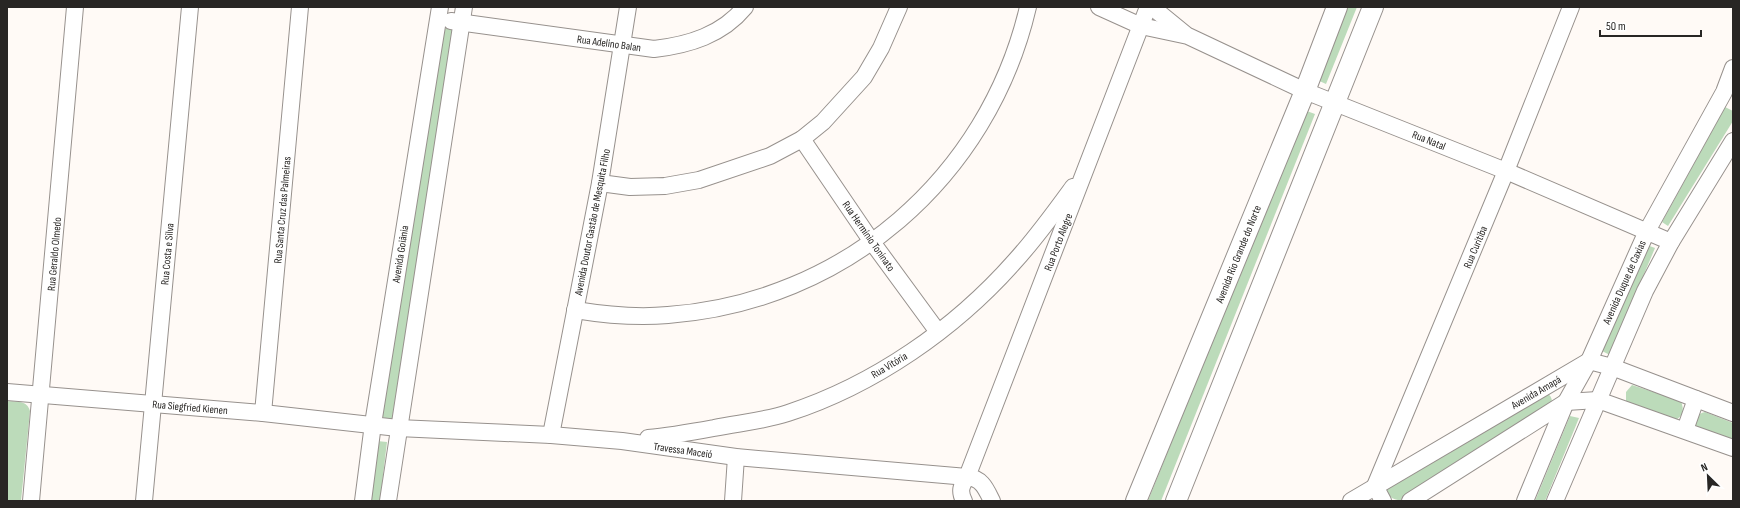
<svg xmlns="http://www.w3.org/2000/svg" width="1740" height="508" font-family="'Sofia Sans Condensed',sans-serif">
	<rect width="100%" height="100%" fill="#fffaf6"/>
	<g fill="#bcdbba">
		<path d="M 1344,7 L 1357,7 L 1326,84 L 1315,79 Z"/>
		<path d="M 440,28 L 453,29 L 392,419 L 379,417 Z"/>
		<path d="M 1725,107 L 1733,111 L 1733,121 L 1668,226 L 1662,222 Z"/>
		<path d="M 1304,110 L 1315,114 L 1161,501 L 1148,501 Z"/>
		<path d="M 1647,245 L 1655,248 L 1610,355 L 1602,351 Z"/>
		<path d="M 1632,385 L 1681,401 C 1684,410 1684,416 1675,420 L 1626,403 L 1626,392 Z"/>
		<path d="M 1546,392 C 1552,396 1553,401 1551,407 L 1401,500 C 1391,500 1386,495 1387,485 Z"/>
		<path d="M 7,401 C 17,402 27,400 30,411 L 21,501 L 7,501 Z"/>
		<path d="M 1705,412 L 1733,423 L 1733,441 L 1698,428 L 1695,424 C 1696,417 1697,414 1705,412 Z"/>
		<path d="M 1570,416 L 1579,418 L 1545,501 L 1535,501 Z"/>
		<path d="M 377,441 L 387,442 L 380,501 L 370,501 Z"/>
	</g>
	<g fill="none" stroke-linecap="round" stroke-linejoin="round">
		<defs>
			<g id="minor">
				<path d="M 1099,7 L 1141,26 L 1188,36 L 1305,91 L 1506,171 L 1671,242"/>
				<path d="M 1152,7 L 1185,34"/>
				<path d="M 451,21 L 654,49 C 689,45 722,35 745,7"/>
				<path d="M 802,139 L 872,242 L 938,332"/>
				<path d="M 600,183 L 630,187 L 665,186 L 699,180 L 770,156 L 802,139 L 823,122 L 864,77 L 881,48 L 899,7"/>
				<path d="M 575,310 C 606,315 637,318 668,315 C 844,302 988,178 1028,7"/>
				<path d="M 7,392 L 263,413 L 398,428 L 551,435 L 622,441 L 736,457 L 967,477 L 1148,7"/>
				<path d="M 263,413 L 300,7"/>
				<path d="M 1685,430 L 1696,399"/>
				<path d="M 551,435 L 600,183 L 628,7"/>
				<path d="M 648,438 C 670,436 692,432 714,428 C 738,423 764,421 788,413 C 874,385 955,329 1015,261 C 1036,238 1054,213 1073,187"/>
				<path d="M 31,501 L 75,7"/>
				<path d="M 144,501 L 190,7"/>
				<path d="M 363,501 L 373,424 L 440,7"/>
				<path d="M 388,501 L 464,7"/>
				<path d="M 733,501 L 736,457"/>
				<path d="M 964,501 C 959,491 961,486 967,477 C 982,478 986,489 992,501"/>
				<path d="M 1351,501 L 1589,361 L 1612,367 L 1733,413"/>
				<path d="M 1383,501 L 1375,486 L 1506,171 L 1571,7"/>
				<path d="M 1410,501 L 1566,402 L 1598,400 L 1733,448"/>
				<path d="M 1525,501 L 1566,402 L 1589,361 L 1647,231 L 1724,92 L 1733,68"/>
				<path d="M 1555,501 L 1645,291 L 1671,242 L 1733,141"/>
			</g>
			<g id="major">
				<path d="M 1136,501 L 1305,91 L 1337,7"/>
				<path d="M 1176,501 L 1373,7"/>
			</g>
		</defs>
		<use href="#minor" stroke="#97918d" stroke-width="18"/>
		<use href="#major" stroke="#97918d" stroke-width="22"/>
		<use href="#minor" stroke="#fff" stroke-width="16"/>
		<use href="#major" stroke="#fff" stroke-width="20"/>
	</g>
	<g text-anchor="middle" stroke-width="3" stroke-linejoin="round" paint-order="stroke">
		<g font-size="11" fill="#282624" stroke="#fff">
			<text transform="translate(609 43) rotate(8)" y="4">Rua Adelino Balan</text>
			<text transform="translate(1429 140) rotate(22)" y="4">Rua Natal</text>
			<text transform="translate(282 210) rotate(-85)" y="4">Rua Santa Cruz das Palmeiras</text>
			<text transform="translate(592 222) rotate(-79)" y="4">Avenida Doutor Gastão de Mesquita Filho</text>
			<text transform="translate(869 236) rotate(55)" y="4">Rua Hermínio Toninato</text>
			<text transform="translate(1058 242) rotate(-69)" y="4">Rua Porto Alegre</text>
			<text transform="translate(1475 247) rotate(-67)" y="4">Rua Curitiba</text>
			<text transform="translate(54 254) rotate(-85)" y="4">Rua Geraldo Olmedo</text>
			<text transform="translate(167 254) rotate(-85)" y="4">Rua Costa e Silva</text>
			<text transform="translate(400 254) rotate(-81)" y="4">Avenida Goiânia</text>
			<text transform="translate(1238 254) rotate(-68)" y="4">Avenida Rio Grande do Norte</text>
			<text transform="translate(1624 282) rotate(-66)" y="4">Avenida Duque de Caxias</text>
			<text transform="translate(889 365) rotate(-31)" y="4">Rua Vitória</text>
			<text transform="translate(1536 392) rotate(-30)" y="4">Avenida Amapá</text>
			<text transform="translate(190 407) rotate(5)" y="4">Rua Siegfried Kienen</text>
			<text transform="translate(683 450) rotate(8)" y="4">Travessa Maceió</text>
		</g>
	</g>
	<rect width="1740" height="508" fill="none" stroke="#282624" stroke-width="16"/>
	<g transform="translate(1708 476) rotate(336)" stroke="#ffffff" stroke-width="3" paint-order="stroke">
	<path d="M0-3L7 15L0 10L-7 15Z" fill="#282624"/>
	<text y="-6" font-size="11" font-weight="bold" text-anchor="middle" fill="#282624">N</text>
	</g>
	<path d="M1600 30v6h101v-6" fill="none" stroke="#282624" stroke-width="2"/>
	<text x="1606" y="30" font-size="12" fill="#282624" stroke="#ffffff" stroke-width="3" paint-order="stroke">50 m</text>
</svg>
